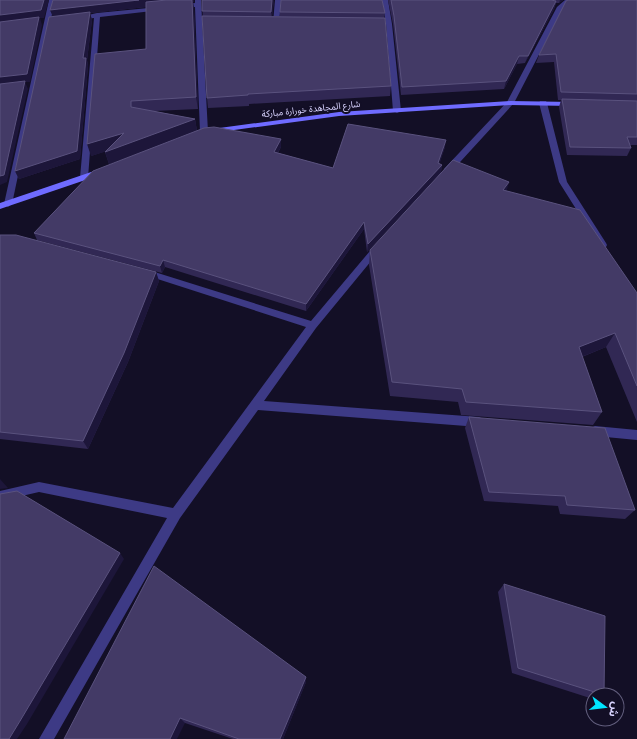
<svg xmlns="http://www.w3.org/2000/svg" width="637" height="739" font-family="'Noto Sans','Noto Sans Arabic',sans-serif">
	<rect width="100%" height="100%" fill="#130f26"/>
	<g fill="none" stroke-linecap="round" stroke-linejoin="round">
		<g fill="#3d3a85" fill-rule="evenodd">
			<path d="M 49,0 L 55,0 L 12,204 L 8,207 L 4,204 Z"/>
			<path d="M 195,0 L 201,0 L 208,132 L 204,134 L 200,132 L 195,7 L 181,8 L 178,6 L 181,4 L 195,3 Z"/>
			<path d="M 275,0 L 281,0 L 279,23 L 276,25 L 273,23 Z"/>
			<path d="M 382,0 L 388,0 L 392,24 L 401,111 L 397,113 L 393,111 L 386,24 Z"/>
			<path d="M 565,0 L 572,0 L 563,8 L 514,103 L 450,173 L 444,173 L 444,169 L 507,102 L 557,7 Z"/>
			<path d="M 159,7 L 162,9 L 161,10 L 100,17 L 88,178 L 87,180 L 81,180 L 80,178 L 94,18 L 78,20 L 75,18 L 97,13 Z"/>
			<path d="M 540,101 L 546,101 L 547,103 L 567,182 L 606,243 L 607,245 L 606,247 L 600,247 L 559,182 L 539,103 Z"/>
			<path d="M 378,244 L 381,245 L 382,247 L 381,249 L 316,328 L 264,401 L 479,417 L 483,419 L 484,422 L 483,425 L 479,427 L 258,410 L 180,518 L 54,739 L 39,739 L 167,518 L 39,492 L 0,501 L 0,491 L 39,482 L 173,508 L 306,327 L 142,274 L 141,272 L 142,270 L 145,269 L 311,321 L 375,245 Z"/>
			<path d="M 595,426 L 637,430 L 637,440 L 595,436 L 591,434 L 590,431 L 591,428 Z"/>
		</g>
		<g fill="#6f6bff" fill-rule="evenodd">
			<path d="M 510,101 L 573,102 L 577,104 L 573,106 L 510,105 L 339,116 L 212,133 L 208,131 L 212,129 L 339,112 Z"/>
			<path d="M 100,169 L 103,170 L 103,174 L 0,209 L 0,203 Z"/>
		</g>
	</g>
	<g fill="#312854">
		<path d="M 53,0 L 194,0 L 194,2 L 193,2 L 194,9 L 198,109 L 154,111 L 195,119 L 197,131 L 281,139 L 281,147 L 278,153 L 333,168 L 445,147 L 439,164 L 442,165 L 441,172 L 367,252 L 364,229 L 306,311 L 165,267 L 162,273 L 37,240 L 34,233 L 191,133 L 109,164 L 105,152 L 106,151 L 91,156 L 146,49 L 146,7 L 90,13 L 92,20 L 87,60 L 88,66 L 80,159 L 19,179 L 15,171 L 53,16 L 50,10 Z"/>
		<path d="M 202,0 L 274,0 L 272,16 L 280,16 L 280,12 L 385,13 L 384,18 L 391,86 L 390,96 L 249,104 L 249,106 L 208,108 L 207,98 Z"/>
		<path d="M 388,0 L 563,0 L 559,3 L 556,3 L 554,9 L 525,63 L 517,64 L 504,89 L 401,95 L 393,24 Z"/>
		<path d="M 637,0 L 637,145 L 630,145 L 631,148 L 627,156 L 567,155 L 559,107 L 561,100 L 558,100 L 554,62 L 536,63 L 539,55 Z"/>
		<path d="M 507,191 L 637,293 L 637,422 L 606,347 L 582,357 L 602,412 L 593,425 L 461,415 L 458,402 L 390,396 L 369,265 L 370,250 Z"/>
		<path d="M 0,235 L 156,272 L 159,281 L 128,362 L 88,449 L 0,439 Z"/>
		<path d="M 469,417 L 635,510 L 625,519 L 560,514 L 558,506 L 484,501 L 465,428 Z"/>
		<path d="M 504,584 L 604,695 L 593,695 L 593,699 L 512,673 L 498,592 Z"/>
		<path d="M 306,677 L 306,682 L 283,739 L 233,739 L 185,723 L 64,739 Z"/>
	</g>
	<g fill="#1d163a">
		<path d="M 44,0 L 49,0 L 44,18 L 40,18 L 42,25 L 30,82 L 25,82 L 28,89 L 7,182 L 0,185 L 0,15 Z"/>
		<path d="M 139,0 L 194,0 L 194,2 L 193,2 L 194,9 L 198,109 L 196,97 L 192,2 L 90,13 L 92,20 L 87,60 L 88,66 L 80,159 L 19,179 L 15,171 L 53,17 L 50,10 Z"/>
		<path d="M 272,0 L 274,0 L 272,19 L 271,12 Z"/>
		<path d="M 560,0 L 563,0 L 559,3 Z"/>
		<path d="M 556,1 L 554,9 L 525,63 L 528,56 Z"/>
		<path d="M 519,56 L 517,64 L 504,89 L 506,81 Z"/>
		<path d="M 195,119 L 197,131 L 109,164 L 105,152 L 124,146 L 91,156 L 87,144 L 124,133 Z"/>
		<path d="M 281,139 L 281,147 L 274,159 L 274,152 Z"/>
		<path d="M 446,140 L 445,147 L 438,169 L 442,165 L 441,172 L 367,252 L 368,244 L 438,163 Z"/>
		<path d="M 509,182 L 505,197 L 503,190 Z"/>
		<path d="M 364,222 L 364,229 L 306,311 L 306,304 Z"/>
		<path d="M 163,260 L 165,267 L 162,273 L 160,266 Z"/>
		<path d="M 156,272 L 159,281 L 128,362 L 88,449 L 83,441 Z"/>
		<path d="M 615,333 L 606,347 L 571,361 L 579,347 Z"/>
		<path d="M 0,479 L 8,488 L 0,489 Z"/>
		<path d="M 120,553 L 124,559 L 27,724 L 17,739 L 9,739 Z"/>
		<path d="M 306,677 L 306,682 L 283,739 L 280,739 Z"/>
		<path d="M 180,718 L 185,723 L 177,739 L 170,739 Z"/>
	</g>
	<g fill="#433a66" stroke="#5a527e">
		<path d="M 0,0 L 44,0 L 41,10 L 0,15 Z"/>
		<path d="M 53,0 L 139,0 L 50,10 Z"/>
		<path d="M 167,0 L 192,0 L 196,97 L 131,101 L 131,107 L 195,119 L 105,152 L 124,133 L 87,144 L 95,54 L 146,49 L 146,2 Z"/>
		<path d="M 202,0 L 272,0 L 271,12 L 202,11 Z"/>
		<path d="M 281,0 L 382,0 L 385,13 L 280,12 Z"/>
		<path d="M 391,0 L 551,0 L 556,1 L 528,56 L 519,56 L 506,81 L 402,87 L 394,16 Z"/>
		<path d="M 568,0 L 637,0 L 637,94 L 561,92 L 556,54 L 539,55 L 566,1 Z"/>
		<path d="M 90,12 L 83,58 L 86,58 L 77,151 L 15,171 L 49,17 Z"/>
		<path d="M 202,16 L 385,18 L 391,86 L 248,94 L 248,95 L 207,98 Z"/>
		<path d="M 39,17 L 27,74 L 0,77 L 0,22 Z"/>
		<path d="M 25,81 L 4,175 L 0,176 L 0,84 Z"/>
		<path d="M 562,99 L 637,101 L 637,137 L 627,137 L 631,148 L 570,147 Z"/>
		<path d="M 348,124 L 446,140 L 438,163 L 442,165 L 368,244 L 364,222 L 306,304 L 163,260 L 160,266 L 34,233 L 93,171 L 204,128 L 214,127 L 281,139 L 274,152 L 333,168 Z"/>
		<path d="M 453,160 L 509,182 L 503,190 L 580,210 L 637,293 L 637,386 L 615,333 L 579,347 L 602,412 L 466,402 L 462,389 L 392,382 L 370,250 Z"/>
		<path d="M 0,235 L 16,235 L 156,272 L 124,353 L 83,441 L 0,432 Z"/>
		<path d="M 469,417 L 605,428 L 635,510 L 567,505 L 565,496 L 489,492 Z"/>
		<path d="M 17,491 L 120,553 L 20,721 L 9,739 L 0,739 L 0,494 Z"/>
		<path d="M 154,566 L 306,677 L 280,739 L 239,739 L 180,718 L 170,739 L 64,739 Z"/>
		<path d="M 504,584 L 605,616 L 604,695 L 518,668 Z"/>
	</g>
	<g text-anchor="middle" stroke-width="4" stroke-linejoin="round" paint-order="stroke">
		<g font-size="9" fill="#d9d4ff" stroke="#130f26">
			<text transform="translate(311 109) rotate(-6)" y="3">شارع المجاهدة خورارة مباركة</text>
		</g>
	</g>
	<g transform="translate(605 707) rotate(105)"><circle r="19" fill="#130f26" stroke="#625e7d"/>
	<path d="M0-3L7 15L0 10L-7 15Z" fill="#00e5ff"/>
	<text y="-6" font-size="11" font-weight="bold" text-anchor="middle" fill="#d9d4ff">ش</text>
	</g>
</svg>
